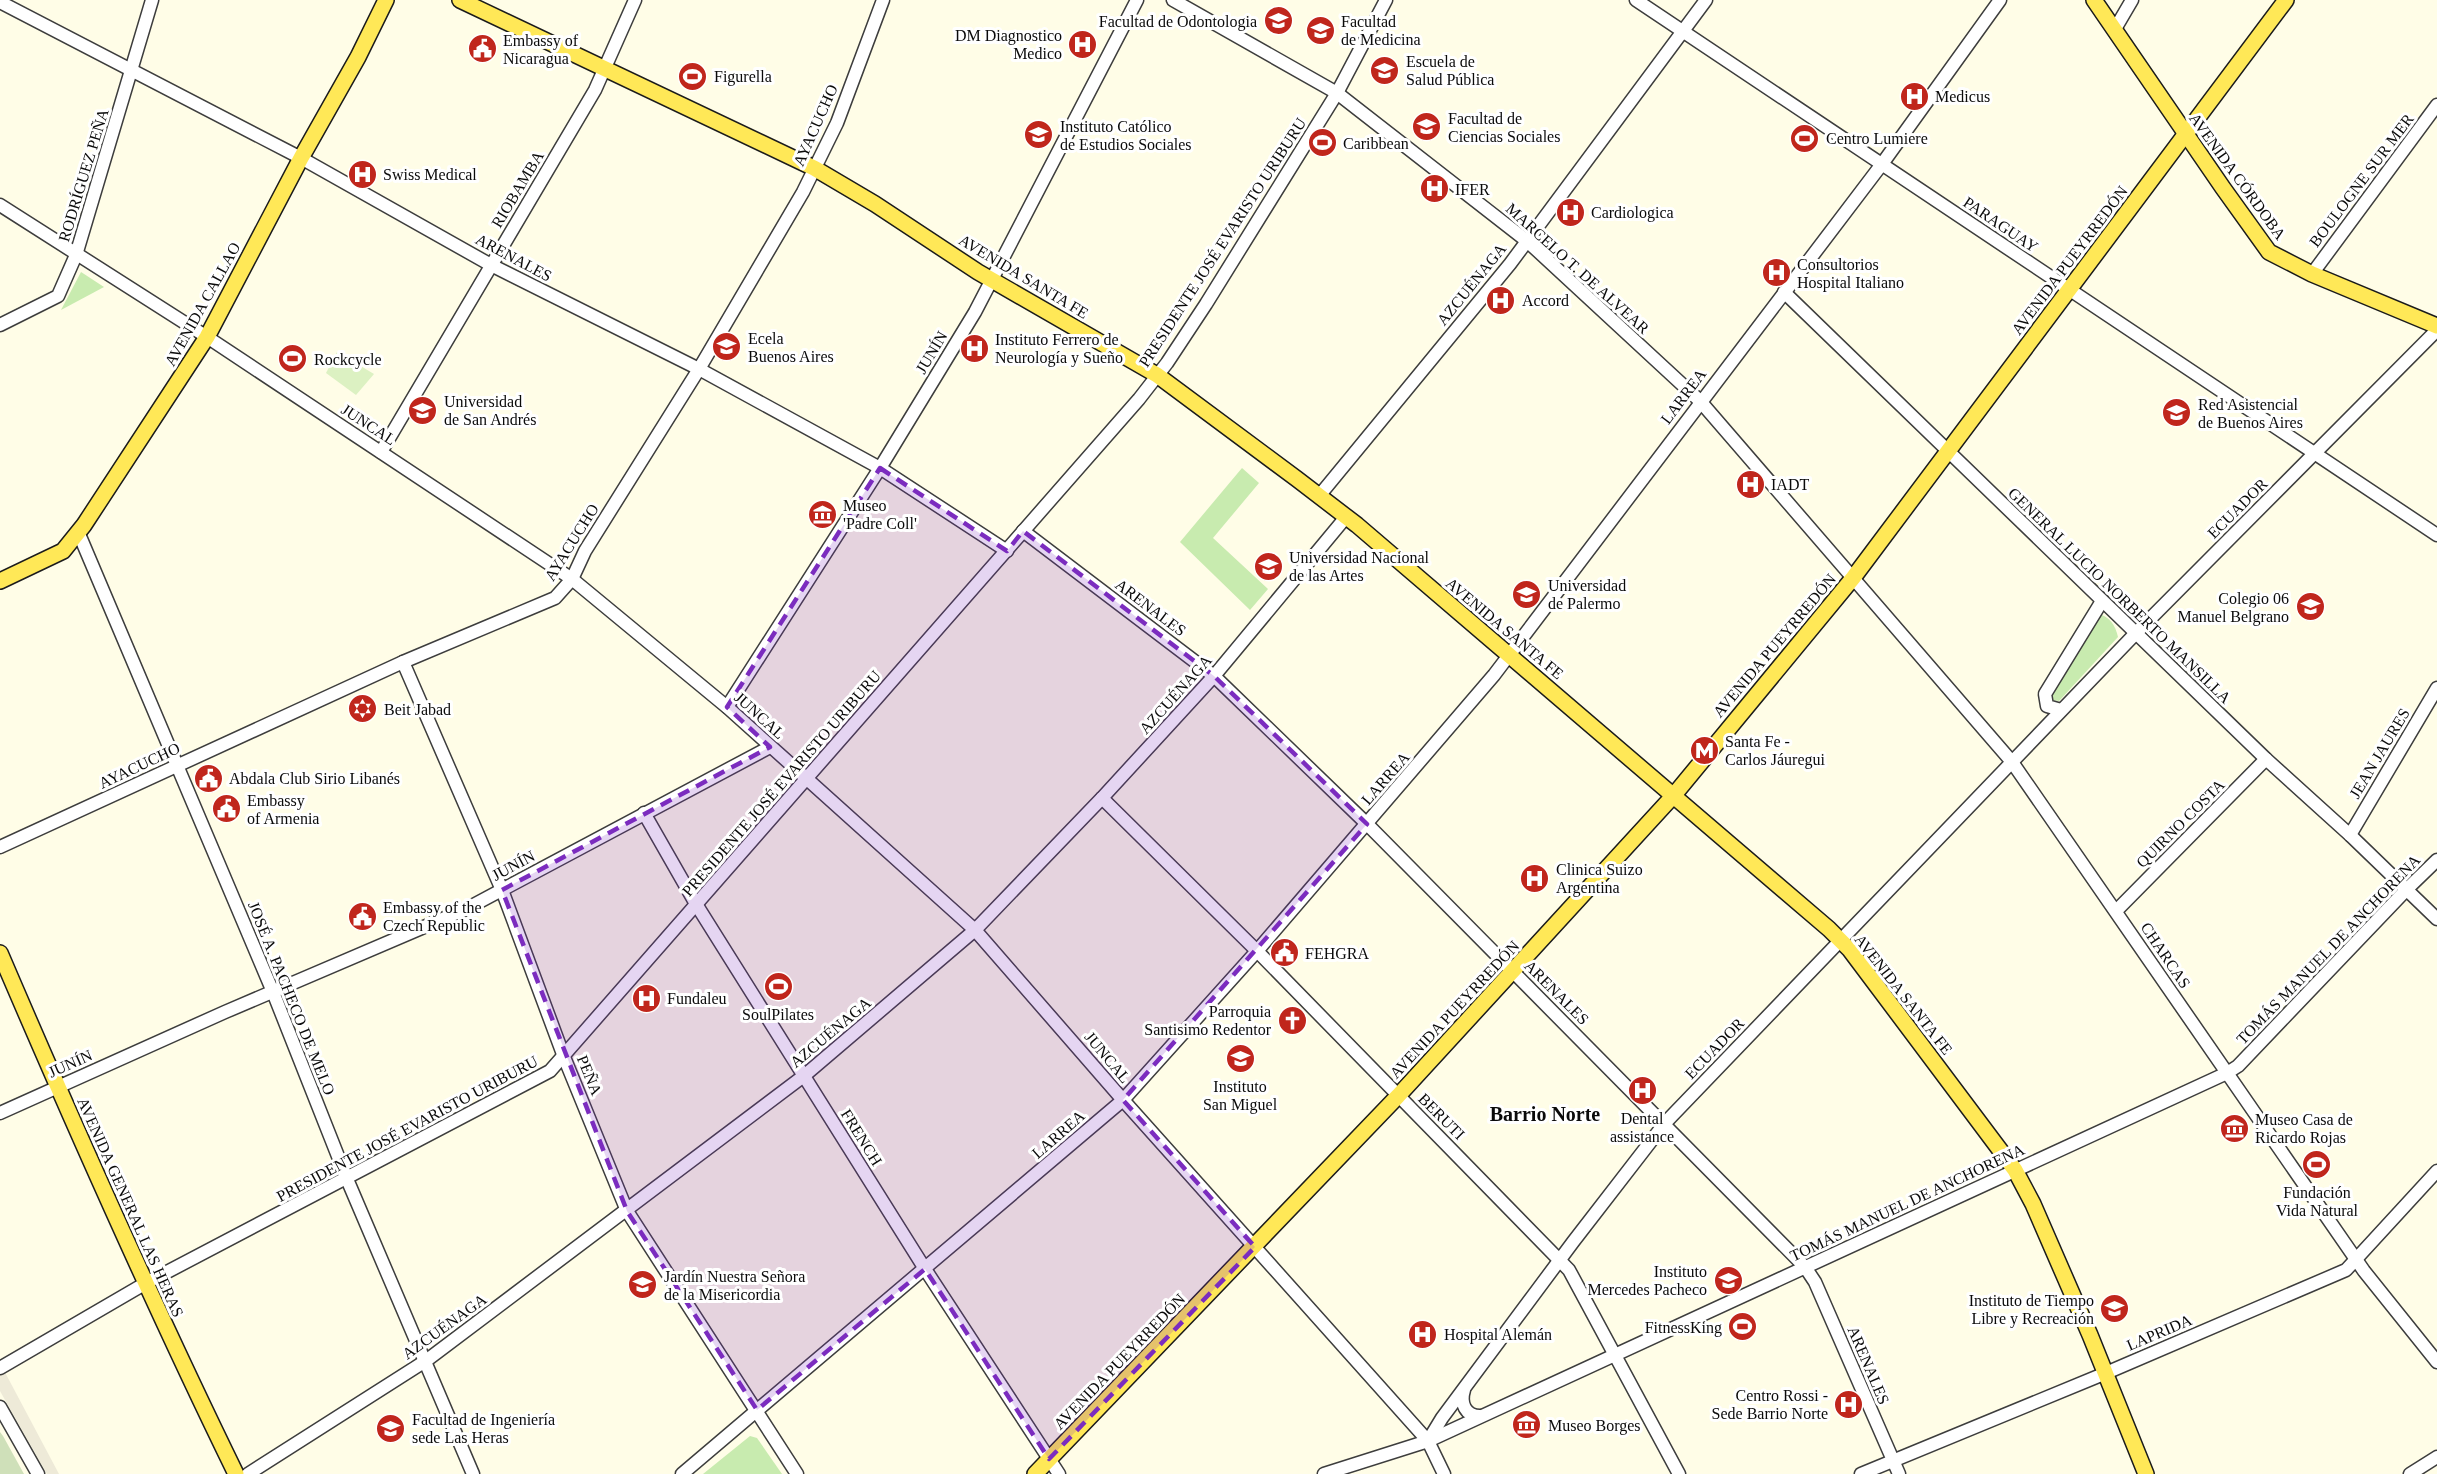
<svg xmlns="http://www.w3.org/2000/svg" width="2437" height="1474" font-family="Georgia,serif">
	<rect width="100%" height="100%" fill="#fffde7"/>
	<g fill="#c8ebaf">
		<path d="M 81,272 L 104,287 L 61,310 Z"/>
		<path d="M 1242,468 L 1259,483 L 1213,538 L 1268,589 L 1250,610 L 1180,542 Z"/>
		<path d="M 2098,613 C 2110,618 2115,624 2118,637 L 2059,701 L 2052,700 L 2049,696 Z"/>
		<path d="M 750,1436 L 757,1438 L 782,1474 L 703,1474 Z"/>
	</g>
	<path fill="#cfe0b9" d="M 0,1432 L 3,1436 L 24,1474 L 0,1474 Z"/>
	<path fill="#dcf1c2" d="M 337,352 L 374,374 L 356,395 L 326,373 Z"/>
	<path fill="#eeead8" d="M 0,1363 L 59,1474 L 47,1474 L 0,1391 Z"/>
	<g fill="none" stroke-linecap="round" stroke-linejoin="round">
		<defs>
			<g id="minor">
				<path d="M 1173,0 L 1337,93 L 1527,241 L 1700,401 L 2012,762 L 2364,1271 L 2437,1362"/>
				<path d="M 1636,0 L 2437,535"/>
				<path d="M 0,2 L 301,158 L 491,265 L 699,369 L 880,468 L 1007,551"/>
				<path d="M 2115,29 L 2132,0"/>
				<path d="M 0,205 L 207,337 L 572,579 L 727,707 L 975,930 L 1123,1100 L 1428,1441 L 1444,1474"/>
				<path d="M 2312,274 L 2437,105"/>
				<path d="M 1784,292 L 2266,759 L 2350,835 L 2437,919"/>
				<path d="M 0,325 L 58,296 L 76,255 L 152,0"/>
				<path d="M 381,452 L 595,90 L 635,0"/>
				<path d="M 1319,496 L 1510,264 L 1706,0"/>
				<path d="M 1023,531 L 1214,676 L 1367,824 L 1805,1267 L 1815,1282 L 1899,1474"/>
				<path d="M 79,534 L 273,992 L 347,1179 L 473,1474"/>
				<path d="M 403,662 L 502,890 L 564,1057 L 627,1211 L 797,1474"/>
				<path d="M 727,707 L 880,468 L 975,312 L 1137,0"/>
				<path d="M 2061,710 L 2047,706 L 2045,694 L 2102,601"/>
				<path d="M 1102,798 L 1257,951 L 1569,1270 L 1679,1474"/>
				<path d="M 644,813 L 696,904 L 925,1269 L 1059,1474"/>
				<path d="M 2350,835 L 2437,688"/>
				<path d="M 0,847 L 403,662 L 555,598 L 572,579 L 585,551 L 699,369 L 803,192 L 837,123 L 883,0"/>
				<path d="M 2116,911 L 2266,759"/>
				<path d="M 0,1113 L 225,1012 L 466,909 L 770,747"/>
				<path d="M 0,1368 L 146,1283 L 550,1071 L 1139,399 L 1167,363 L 1206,304 L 1337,93 L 1386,0"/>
				<path d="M 1464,1390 C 1460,1403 1465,1416 1480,1416"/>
				<path d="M 0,1407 L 38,1474"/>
				<path d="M 1428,1441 L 1442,1418 L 1573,1242 L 1665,1123 L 2136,633 L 2437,330"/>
				<path d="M 248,1474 L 427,1360 L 805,1075 L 975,930 L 1102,798 L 1214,676 L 1346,517"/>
				<path d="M 682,1474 L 1123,1100 L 1257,951 L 1494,675 L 1882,164 L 2000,0"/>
				<path d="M 1324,1474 L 1428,1441 L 2227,1073 L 2238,1066 L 2406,890 L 2437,860"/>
				<path d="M 1861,1474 L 2106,1373 L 2346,1270 L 2437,1171"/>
				<path d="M 2410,1474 L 2437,1457"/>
			</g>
			<g id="major">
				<path d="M 460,0 L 814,168 L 875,204 L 978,272 L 1157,375 L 1297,479 L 1357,525 L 1829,929 L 1850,950 L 2015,1170 L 2033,1204 L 2090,1335 L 2146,1474"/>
				<path d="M 2094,0 L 2223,188 L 2269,252 L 2312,274 L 2437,326"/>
				<path d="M 0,581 L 63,551 L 84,525 L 207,337 L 301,158 L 358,57 L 386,0"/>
				<path d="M 0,953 C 75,1128 152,1302 236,1474"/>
				<path d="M 1035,1474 L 1398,1096 L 1674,795 L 1853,578 L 2286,0"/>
			</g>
		</defs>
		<use href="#minor" stroke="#3d3d3d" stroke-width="15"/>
		<use href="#major" stroke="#1b1b1b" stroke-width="18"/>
		<use href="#minor" stroke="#fff" stroke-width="12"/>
		<use href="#major" stroke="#ffe857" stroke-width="15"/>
	</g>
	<path fill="#7b2cbf" fill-opacity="0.2" stroke="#7b2cbf" stroke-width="4.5" stroke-dasharray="12 8" stroke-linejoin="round" d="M 880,468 L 1007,551 L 1023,531 L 1214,676 L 1367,824 L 1123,1100 L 1255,1247 L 1049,1459 L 925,1269 L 757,1410 L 627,1211 L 502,890 L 770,747 L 727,707 Z"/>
	<defs>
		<symbol id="university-disc" viewBox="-11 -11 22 22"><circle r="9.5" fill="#c0261c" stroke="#fff"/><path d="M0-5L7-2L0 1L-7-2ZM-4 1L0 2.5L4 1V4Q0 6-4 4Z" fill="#fff"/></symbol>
		<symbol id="hospital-disc" viewBox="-11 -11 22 22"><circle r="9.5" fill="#c0261c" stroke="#fff"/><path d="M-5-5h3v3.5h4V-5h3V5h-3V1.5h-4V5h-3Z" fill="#fff"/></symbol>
		<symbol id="civic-disc" viewBox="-11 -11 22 22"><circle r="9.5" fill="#c0261c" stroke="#fff"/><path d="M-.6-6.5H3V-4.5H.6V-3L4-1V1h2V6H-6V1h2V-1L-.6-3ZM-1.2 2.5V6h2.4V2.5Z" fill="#fff"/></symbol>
		<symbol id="stadium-disc" viewBox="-11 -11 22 22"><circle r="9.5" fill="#c0261c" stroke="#fff"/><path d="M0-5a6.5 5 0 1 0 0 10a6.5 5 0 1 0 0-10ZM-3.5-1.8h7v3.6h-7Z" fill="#fff"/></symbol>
		<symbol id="museum-disc" viewBox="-11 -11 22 22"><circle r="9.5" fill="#c0261c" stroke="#fff"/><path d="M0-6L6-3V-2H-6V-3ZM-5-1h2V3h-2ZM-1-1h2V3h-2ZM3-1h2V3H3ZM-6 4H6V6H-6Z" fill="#fff"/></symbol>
		<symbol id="school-disc" viewBox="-11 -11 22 22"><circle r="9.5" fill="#c0261c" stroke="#fff"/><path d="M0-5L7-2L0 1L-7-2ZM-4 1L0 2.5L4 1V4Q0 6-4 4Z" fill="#fff"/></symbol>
		<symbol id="synagogue-disc" viewBox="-11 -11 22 22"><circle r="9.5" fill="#c0261c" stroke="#fff"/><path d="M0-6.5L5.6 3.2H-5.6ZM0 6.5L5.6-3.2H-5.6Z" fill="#fff"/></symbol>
		<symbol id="metro-disc" viewBox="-11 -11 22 22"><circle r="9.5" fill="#c0261c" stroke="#fff"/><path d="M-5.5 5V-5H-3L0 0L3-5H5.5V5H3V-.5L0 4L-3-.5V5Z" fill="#fff"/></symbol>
		<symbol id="church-disc" viewBox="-11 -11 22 22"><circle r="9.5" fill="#c0261c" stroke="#fff"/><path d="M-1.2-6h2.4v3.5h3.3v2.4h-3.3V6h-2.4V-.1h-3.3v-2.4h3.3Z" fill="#fff"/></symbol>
	</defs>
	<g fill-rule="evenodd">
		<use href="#university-disc" x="1262" y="4" width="33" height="33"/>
		<use href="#university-disc" x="1304" y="14" width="33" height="33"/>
		<use href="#hospital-disc" x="1066" y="28" width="33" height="33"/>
		<use href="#civic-disc" x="466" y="32" width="33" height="33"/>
		<use href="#university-disc" x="1368" y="54" width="33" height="33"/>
		<use href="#stadium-disc" x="676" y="60" width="33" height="33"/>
		<use href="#hospital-disc" x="1898" y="80" width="33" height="33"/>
		<use href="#university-disc" x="1410" y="110" width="33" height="33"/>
		<use href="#university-disc" x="1022" y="118" width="33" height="33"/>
		<use href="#stadium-disc" x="1788" y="122" width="33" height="33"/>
		<use href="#stadium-disc" x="1306" y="126" width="33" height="33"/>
		<use href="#hospital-disc" x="346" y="158" width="33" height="33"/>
		<use href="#hospital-disc" x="1418" y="172" width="33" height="33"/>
		<use href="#hospital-disc" x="1554" y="196" width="33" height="33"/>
		<use href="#hospital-disc" x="1760" y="256" width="33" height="33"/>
		<use href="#hospital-disc" x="1484" y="284" width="33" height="33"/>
		<use href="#university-disc" x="710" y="330" width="33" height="33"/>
		<use href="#hospital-disc" x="958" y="332" width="33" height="33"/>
		<use href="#stadium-disc" x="276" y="342" width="33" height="33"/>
		<use href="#university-disc" x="406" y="394" width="33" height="33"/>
		<use href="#university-disc" x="2160" y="396" width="33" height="33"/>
		<use href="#hospital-disc" x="1734" y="468" width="33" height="33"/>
		<use href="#museum-disc" x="806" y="498" width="33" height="33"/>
		<use href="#university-disc" x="1252" y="550" width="33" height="33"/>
		<use href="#university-disc" x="1510" y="578" width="33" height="33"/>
		<use href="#school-disc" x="2294" y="590" width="33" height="33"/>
		<use href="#synagogue-disc" x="346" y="692" width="33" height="33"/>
		<use href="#metro-disc" x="1688" y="734" width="33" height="33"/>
		<use href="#civic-disc" x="192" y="762" width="33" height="33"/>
		<use href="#civic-disc" x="210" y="792" width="33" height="33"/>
		<use href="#hospital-disc" x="1518" y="862" width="33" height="33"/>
		<use href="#civic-disc" x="346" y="900" width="33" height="33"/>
		<use href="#civic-disc" x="1268" y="936" width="33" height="33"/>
		<use href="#stadium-disc" x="762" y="970" width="33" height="33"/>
		<use href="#hospital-disc" x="630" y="982" width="33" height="33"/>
		<use href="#church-disc" x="1276" y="1004" width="33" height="33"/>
		<use href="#school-disc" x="1224" y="1042" width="33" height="33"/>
		<use href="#hospital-disc" x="1626" y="1074" width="33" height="33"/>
		<use href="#museum-disc" x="2218" y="1112" width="33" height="33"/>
		<use href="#stadium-disc" x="2300" y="1148" width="33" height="33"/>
		<use href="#school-disc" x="1712" y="1264" width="33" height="33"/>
		<use href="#school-disc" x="626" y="1268" width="33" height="33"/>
		<use href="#university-disc" x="2098" y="1292" width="33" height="33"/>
		<use href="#stadium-disc" x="1726" y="1310" width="33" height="33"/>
		<use href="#hospital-disc" x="1406" y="1318" width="33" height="33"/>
		<use href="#hospital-disc" x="1832" y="1388" width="33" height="33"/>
		<use href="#museum-disc" x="1510" y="1408" width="33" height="33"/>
		<use href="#university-disc" x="374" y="1412" width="33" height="33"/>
	</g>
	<g text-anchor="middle" stroke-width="6" stroke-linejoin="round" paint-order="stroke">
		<g font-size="16" fill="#0a0a0a" stroke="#fff" text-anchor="start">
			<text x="1257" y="27" text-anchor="end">Facultad de Odontologia</text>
			<text x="1341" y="27">Facultad<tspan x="1341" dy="18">de Medicina</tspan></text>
			<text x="1062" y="41" text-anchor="end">DM Diagnostico<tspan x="1062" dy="18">Medico</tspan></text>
			<text x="503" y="46">Embassy of<tspan x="503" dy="18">Nicaragua</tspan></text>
			<text x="1406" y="67">Escuela de<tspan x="1406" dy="18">Salud Pública</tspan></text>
			<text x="714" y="82">Figurella</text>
			<text x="1935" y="102">Medicus</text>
			<text x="1448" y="124">Facultad de<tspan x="1448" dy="18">Ciencias Sociales</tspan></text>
			<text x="1060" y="132">Instituto Católico<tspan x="1060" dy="18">de Estudios Sociales</tspan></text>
			<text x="1826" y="144">Centro Lumiere</text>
			<text x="1343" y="149">Caribbean</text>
			<text x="383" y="180">Swiss Medical</text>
			<text x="1455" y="195">IFER</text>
			<text x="1591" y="218">Cardiologica</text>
			<text x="1797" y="270">Consultorios<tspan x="1797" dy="18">Hospital Italiano</tspan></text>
			<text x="1522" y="306">Accord</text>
			<text x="748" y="344">Ecela<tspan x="748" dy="18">Buenos Aires</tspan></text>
			<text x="995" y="345">Instituto Ferrero de<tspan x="995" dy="18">Neurología y Sueño</tspan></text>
			<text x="314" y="365">Rockcycle</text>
			<text x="444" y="407">Universidad<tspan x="444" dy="18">de San Andrés</tspan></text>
			<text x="2198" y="410">Red Asistencial<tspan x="2198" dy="18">de Buenos Aires</tspan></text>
			<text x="1771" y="490">IADT</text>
			<text x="843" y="511">Museo<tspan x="843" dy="18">'Padre Coll'</tspan></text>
			<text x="1289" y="563">Universidad Nacional<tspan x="1289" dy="18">de las Artes</tspan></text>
			<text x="1548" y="591">Universidad<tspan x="1548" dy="18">de Palermo</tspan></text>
			<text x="2289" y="604" text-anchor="end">Colegio 06<tspan x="2289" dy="18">Manuel Belgrano</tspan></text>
			<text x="384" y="715">Beit Jabad</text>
			<text x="1725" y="747">Santa Fe -<tspan x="1725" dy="18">Carlos Jáuregui</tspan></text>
			<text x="229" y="784">Abdala Club Sirio Libanés</text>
			<text x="247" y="806">Embassy<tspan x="247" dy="18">of Armenia</tspan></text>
			<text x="1556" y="875">Clinica Suizo<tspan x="1556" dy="18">Argentina</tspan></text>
			<text x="383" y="913">Embassy of the<tspan x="383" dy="18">Czech Republic</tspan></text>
			<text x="1305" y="959">FEHGRA</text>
			<text x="667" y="1004">Fundaleu</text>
			<text x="1271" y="1017" text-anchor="end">Parroquia<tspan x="1271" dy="18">Santisimo Redentor</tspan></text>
			<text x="778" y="1020" text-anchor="middle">SoulPilates</text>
			<text x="1240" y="1092" text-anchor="middle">Instituto<tspan x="1240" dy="18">San Miguel</tspan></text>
			<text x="1642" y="1124" text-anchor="middle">Dental<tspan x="1642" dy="18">assistance</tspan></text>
			<text x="2255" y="1125">Museo Casa de<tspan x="2255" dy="18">Ricardo Rojas</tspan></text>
			<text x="2317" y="1198" text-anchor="middle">Fundación<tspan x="2317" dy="18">Vida Natural</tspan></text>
			<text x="1707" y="1277" text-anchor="end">Instituto<tspan x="1707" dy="18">Mercedes Pacheco</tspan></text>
			<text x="664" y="1282">Jardín Nuestra Señora<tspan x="664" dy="18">de la Misericordia</tspan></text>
			<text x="2094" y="1306" text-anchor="end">Instituto de Tiempo<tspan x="2094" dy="18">Libre y Recreación</tspan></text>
			<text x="1722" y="1333" text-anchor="end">FitnessKing</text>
			<text x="1444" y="1340">Hospital Alemán</text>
			<text x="1828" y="1401" text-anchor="end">Centro Rossi -<tspan x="1828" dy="18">Sede Barrio Norte</tspan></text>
			<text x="412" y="1425">Facultad de Ingeniería<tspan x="412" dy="18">sede Las Heras</tspan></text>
			<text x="1548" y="1431">Museo Borges</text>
		</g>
		<g font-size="16" fill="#0a0a0a" stroke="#fff">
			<text transform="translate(815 125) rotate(-66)" y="6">AYACUCHO</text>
			<text transform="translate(83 175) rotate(-73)" y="6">RODRÍGUEZ PEÑA</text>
			<text transform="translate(2238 176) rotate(54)" y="6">AVENIDA CÓRDOBA</text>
			<text transform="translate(2361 180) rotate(-53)" y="6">BOULOGNE SUR MER</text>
			<text transform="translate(517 189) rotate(-59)" y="6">RIOBAMBA</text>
			<text transform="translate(2001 224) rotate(34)" y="6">PARAGUAY</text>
			<text transform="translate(1222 242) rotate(-57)" y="6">PRESIDENTE JOSÉ EVARISTO URIBURU</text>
			<text transform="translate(514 257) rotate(28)" y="6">ARENALES</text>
			<text transform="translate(2069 260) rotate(-53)" y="6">AVENIDA PUEYRREDÓN</text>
			<text transform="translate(1578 268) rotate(42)" y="6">MARCELO T. DE ALVEAR</text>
			<text transform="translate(1024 276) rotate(31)" y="6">AVENIDA SANTA FE</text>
			<text transform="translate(1471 284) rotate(-51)" y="6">AZCUÉNAGA</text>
			<text transform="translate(202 304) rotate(-61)" y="6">AVENIDA CALLAO</text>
			<text transform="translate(931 352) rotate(-59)" y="6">JUNÍN</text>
			<text transform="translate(1683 396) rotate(-53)" y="6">LARREA</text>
			<text transform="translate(369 424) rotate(33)" y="6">JUNCAL</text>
			<text transform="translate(2237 508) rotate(-45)" y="6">ECUADOR</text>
			<text transform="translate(571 542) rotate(-58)" y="6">AYACUCHO</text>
			<text transform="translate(2120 595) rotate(44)" y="6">GENERAL LUCIO NORBERTO MANSILLA</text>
			<text transform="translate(1151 607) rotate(37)" y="6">ARENALES</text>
			<text transform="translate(1505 628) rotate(40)" y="6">AVENIDA SANTA FE</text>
			<text transform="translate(1774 645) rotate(-50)" y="6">AVENIDA PUEYRREDÓN</text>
			<text transform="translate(1175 694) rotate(-48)" y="6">AZCUÉNAGA</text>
			<text transform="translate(760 715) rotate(42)" y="6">JUNCAL</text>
			<text transform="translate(2379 753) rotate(-59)" y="6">JEAN JAURES</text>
			<text transform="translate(139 765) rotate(-25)" y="6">AYACUCHO</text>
			<text transform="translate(1385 778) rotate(-49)" y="6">LARREA</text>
			<text transform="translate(781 783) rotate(-49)" y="6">PRESIDENTE JOSÉ EVARISTO URIBURU</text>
			<text transform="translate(2180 823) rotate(-45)" y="6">QUIRNO COSTA</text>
			<text transform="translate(513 865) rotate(-28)" y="6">JUNÍN</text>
			<text transform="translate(2328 949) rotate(-46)" y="6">TOMÁS MANUEL DE ANCHORENA</text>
			<text transform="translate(2166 955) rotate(56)" y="6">CHARCAS</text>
			<text transform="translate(1557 992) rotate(45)" y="6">ARENALES</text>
			<text transform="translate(1904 994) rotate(52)" y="6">AVENIDA SANTA FE</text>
			<text transform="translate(292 998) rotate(68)" y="6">JOSÉ A. PACHECO DE MELO</text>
			<text transform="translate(1454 1009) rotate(-47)" y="6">AVENIDA PUEYRREDÓN</text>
			<text transform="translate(830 1032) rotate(-40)" y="6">AZCUÉNAGA</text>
			<text transform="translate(1714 1048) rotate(-46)" y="6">ECUADOR</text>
			<text transform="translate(1108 1057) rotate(50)" y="6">JUNCAL</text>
			<text transform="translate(70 1063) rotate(-24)" y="6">JUNÍN</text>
			<text transform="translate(590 1075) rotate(68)" y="6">PEÑA</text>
			<text transform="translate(1442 1116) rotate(45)" y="6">BERUTI</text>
			<text transform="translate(407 1128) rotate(-28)" y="6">PRESIDENTE JOSÉ EVARISTO URIBURU</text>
			<text transform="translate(1058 1134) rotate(-41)" y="6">LARREA</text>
			<text transform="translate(862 1137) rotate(58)" y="6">FRENCH</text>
			<text transform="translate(1907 1202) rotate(-25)" y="6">TOMÁS MANUEL DE ANCHORENA</text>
			<text transform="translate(131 1207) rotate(66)" y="6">AVENIDA GENERAL LAS HERAS</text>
			<text transform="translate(444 1326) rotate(-36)" y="6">AZCUÉNAGA</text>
			<text transform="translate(2159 1332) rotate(-23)" y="6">LAPRIDA</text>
			<text transform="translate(1119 1361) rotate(-46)" y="6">AVENIDA PUEYRREDÓN</text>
			<text transform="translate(1869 1365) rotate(67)" y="6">ARENALES</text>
		</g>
		<g font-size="20" font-weight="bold" fill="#0a0a0a" stroke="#fff">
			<text x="1545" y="1121">Barrio Norte</text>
		</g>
	</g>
</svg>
